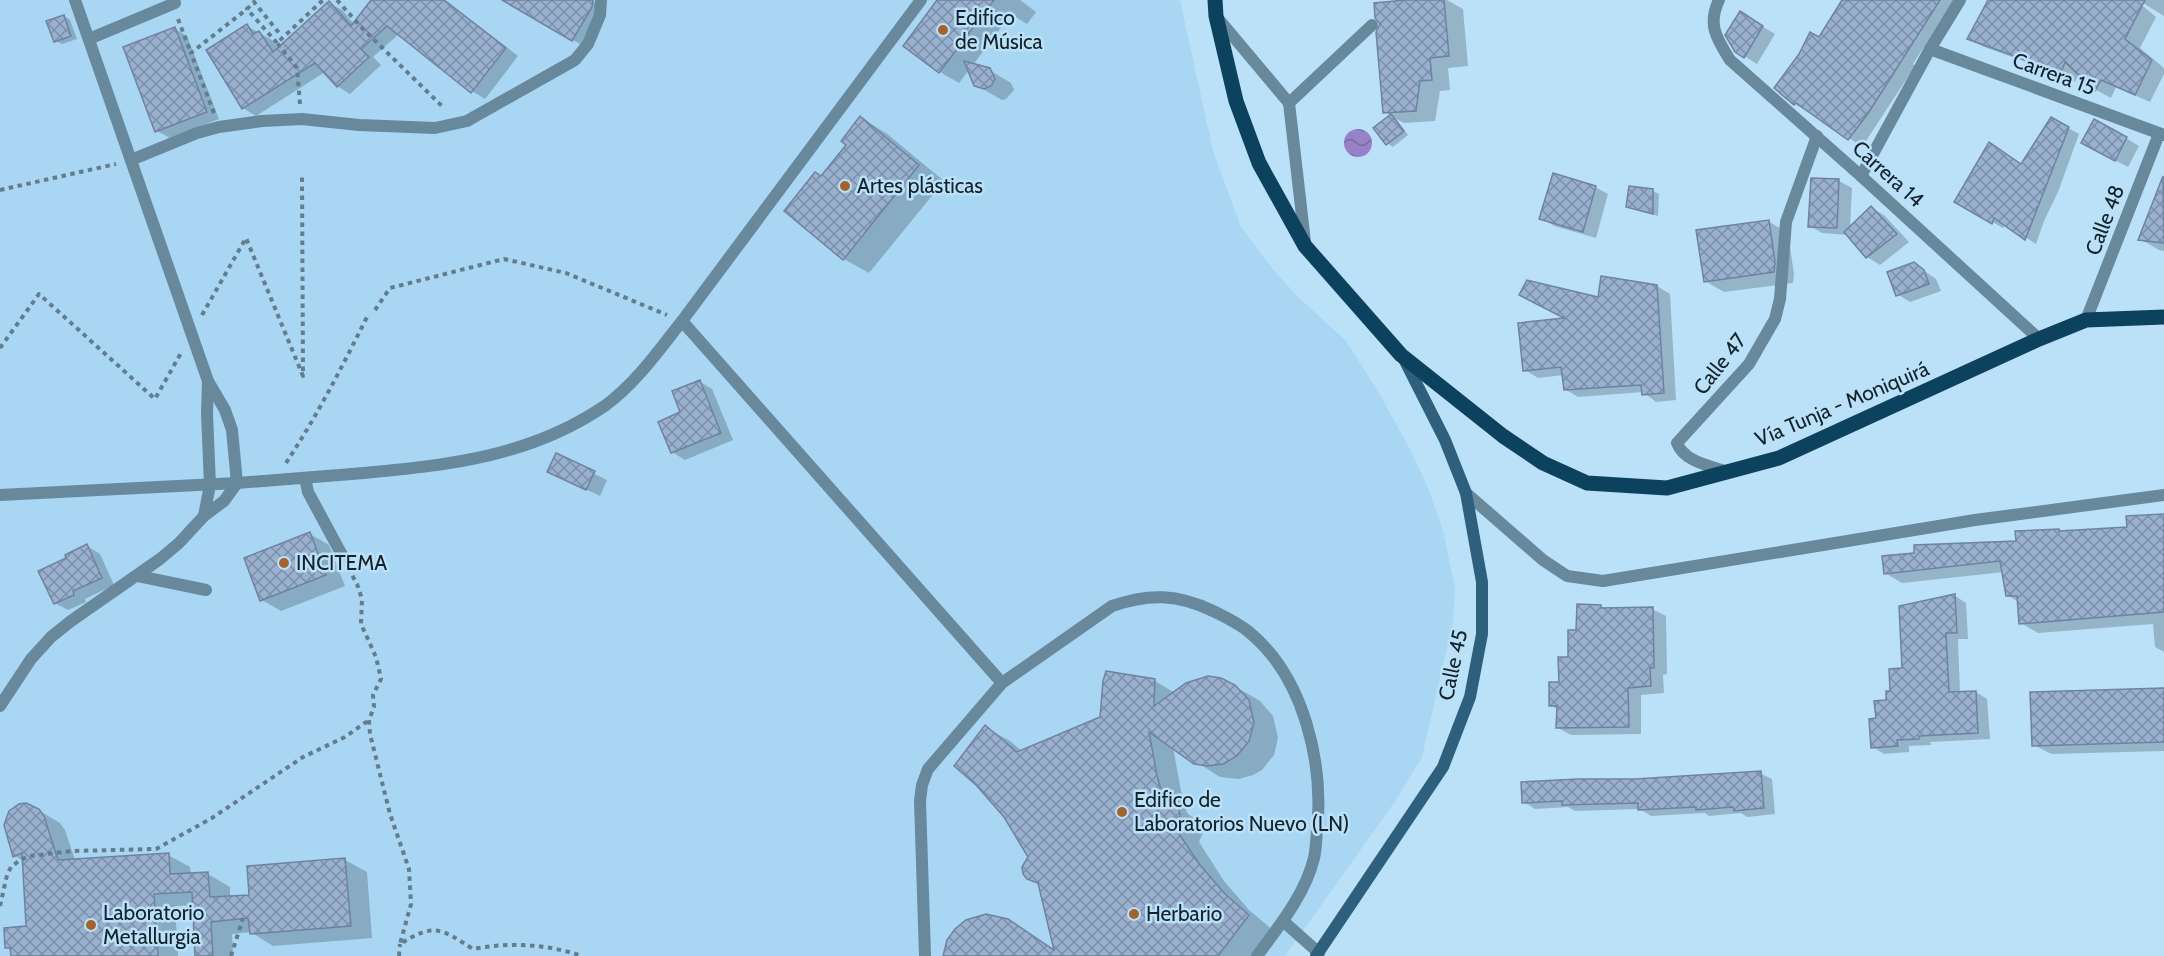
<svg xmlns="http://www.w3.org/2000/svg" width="2164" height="956" font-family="Cabin,sans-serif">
	<defs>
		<pattern id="water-waves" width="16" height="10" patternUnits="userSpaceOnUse" patternTransform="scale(1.5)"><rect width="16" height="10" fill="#9782c9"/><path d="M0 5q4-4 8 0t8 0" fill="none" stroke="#7a6aa3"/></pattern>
		<pattern id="building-cross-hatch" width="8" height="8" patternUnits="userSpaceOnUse" patternTransform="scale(1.5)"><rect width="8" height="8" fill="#99b0cf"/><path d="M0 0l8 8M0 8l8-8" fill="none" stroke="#7c8fa8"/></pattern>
	</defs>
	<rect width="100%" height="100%" fill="#bbe1f9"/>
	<path fill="#a9d6f3" d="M 0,0 L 1180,0 L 1213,151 L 1241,227 L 1272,268 L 1297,296 L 1346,341 L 1379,393 L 1411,451 L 1429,490 L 1443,531 L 1455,588 L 1453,621 L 1422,757 L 1396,800 L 1285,956 L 0,956 Z"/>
	<circle fill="url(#water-waves)" cx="1358" cy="143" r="14"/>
	<g fill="#0003">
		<path d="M 373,0 L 445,0 L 518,56 L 485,99 L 472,91 L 399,34 L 373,57 L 381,65 L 350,94 L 337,86 L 325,72 L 256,116 L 243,108 L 208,51 L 247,26 L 272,40 L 278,49 L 329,3 L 342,10 L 354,24 Z"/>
		<path d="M 505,0 L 591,0 L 605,8 L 585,47 Z"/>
		<path d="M 939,0 L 1020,0 L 1036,12 L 1027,24 L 1011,14 L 973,65 L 986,68 L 1011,83 L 1014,90 L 1006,99 L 1002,100 L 976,85 L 969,70 L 959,83 L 940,72 L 905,46 Z"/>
		<path d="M 1423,0 L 1447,0 L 1463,9 L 1468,66 L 1448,68 L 1450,90 L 1440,91 L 1435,121 L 1404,123 L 1396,119 L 1408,135 L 1393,147 L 1387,143 L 1391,116 L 1385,112 Z"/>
		<path d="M 1844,0 L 1954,0 L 1913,64 L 1915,66 L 1862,147 L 1809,110 L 1808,112 L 1795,104 L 1820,39 Z"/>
		<path d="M 1990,0 L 2136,0 L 2156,17 L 2140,48 L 2164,68 L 2164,74 L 2150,102 L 2116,87 L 2111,98 L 2096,90 L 2079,73 L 2075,82 L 2054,72 L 1984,47 L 1969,39 Z"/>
		<path d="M 2138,0 L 2164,0 L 2164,16 Z"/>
		<path d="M 1740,13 L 1775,34 L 1757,64 L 1736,51 Z"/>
		<path d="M 64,16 L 70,20 L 77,39 L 62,44 L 56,41 Z"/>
		<path d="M 175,29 L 187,36 L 219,119 L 170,138 L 157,131 Z"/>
		<path d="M 861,118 L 886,133 L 944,181 L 869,273 L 844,259 L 822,178 L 848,145 Z"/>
		<path d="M 2052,119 L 2079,134 L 2058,192 L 2044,221 L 2036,244 L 2005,224 L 2003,228 L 1956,202 L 2022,165 Z"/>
		<path d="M 2126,138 L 2139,146 L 2128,167 L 2096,150 Z"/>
		<path d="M 2164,177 L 2164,251 L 2159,250 L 2140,239 Z"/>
		<path d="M 1839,181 L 1852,188 L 1850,229 L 1871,208 L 1884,215 L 1909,242 L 1880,265 L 1867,257 L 1848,235 L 1822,233 L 1810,226 Z"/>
		<path d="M 1595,187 L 1608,194 L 1596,238 L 1554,226 L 1541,218 Z"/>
		<path d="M 1653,191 L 1659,194 L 1658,216 L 1628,207 Z"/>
		<path d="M 1768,221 L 1788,233 L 1794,274 L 1793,283 L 1724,292 L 1705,281 Z"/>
		<path d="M 1914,264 L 1936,279 L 1941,291 L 1910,302 L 1897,294 Z"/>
		<path d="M 1657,286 L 1670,294 L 1676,400 L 1656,402 L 1643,392 L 1578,397 L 1565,389 L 1564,375 L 1538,378 L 1525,370 L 1567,319 L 1599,299 Z"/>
		<path d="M 700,382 L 712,389 L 733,440 L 685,460 L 672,452 L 682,413 Z"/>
		<path d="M 556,455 L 607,480 L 600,496 L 562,478 Z"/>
		<path d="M 2164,516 L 2164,652 L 2155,647 L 2153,624 L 2038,633 L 2021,623 L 2019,602 L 2007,595 L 2004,572 L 1902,583 L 1885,573 L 2017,542 L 2058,530 L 2062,532 L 2128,528 Z"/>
		<path d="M 310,534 L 329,545 L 345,586 L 281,611 L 262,600 Z"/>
		<path d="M 87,546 L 100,554 L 114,585 L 85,599 L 86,602 L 68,610 L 55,603 L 68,559 Z"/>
		<path d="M 1955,596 L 1966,603 L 1968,639 L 1958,639 L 1960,693 L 1976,692 L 1987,699 L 1990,739 L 1930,742 L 1931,745 L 1909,746 L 1909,752 L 1884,754 L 1873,747 L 1877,720 L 1903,670 Z"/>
		<path d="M 1601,606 L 1607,610 L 1652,609 L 1666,616 L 1667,674 L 1663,675 L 1664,693 L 1641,695 L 1641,734 L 1571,735 L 1558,728 L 1559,710 L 1550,705 L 1561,683 L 1578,632 Z"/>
		<path d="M 1155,681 L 1175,693 L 1234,686 L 1260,701 L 1273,716 L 1278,738 L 1274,755 L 1262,770 L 1253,775 L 1239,779 L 1220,777 L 1173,747 L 1181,791 L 1187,813 L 1203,825 L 1204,830 L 1199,842 L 1224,881 L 1249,910 L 1273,930 L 1253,956 L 945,956 L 1008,920 L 1055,950 L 1040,884 L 1028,878 L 1030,857 L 985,727 L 1010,741 L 1022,751 L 1101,719 Z"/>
		<path d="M 2164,689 L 2164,751 L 2051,754 L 2034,745 Z"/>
		<path d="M 1760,773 L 1772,779 L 1775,814 L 1747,817 L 1741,813 L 1709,816 L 1705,813 L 1651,816 L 1640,809 L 1575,811 L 1568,807 L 1535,809 L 1524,802 L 1635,781 Z"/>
		<path d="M 15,808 L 38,810 L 60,823 L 65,830 L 75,860 L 168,855 L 190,867 L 191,875 L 208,874 L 230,887 L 230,897 L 251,896 L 345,860 L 367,872 L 372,938 L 273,946 L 251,932 L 232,934 L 233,956 L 196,956 L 194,905 L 175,906 L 178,956 L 12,956 L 12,951 L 7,947 L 28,928 L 24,861 L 15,856 L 5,825 L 6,818 Z"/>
	</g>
	<g fill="url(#building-cross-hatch)" stroke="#6e83a1" stroke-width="1.5">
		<path d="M 371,0 L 444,0 L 506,48 L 471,93 L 387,26 L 361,49 L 369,57 L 337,87 L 315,63 L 242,109 L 206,50 L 247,24 L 253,34 L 259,31 L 273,52 L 329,1 L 351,26 Z"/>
		<path d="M 502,0 L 593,0 L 592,7 L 572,41 Z"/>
		<path d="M 937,0 L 994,0 L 939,73 L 903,46 Z"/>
		<path d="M 1405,0 L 1444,0 L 1449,56 L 1430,58 L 1432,80 L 1420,81 L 1416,111 L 1383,113 L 1376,32 L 1380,24 L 1375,18 L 1374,3 Z"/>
		<path d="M 1842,0 L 1940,0 L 1869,112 L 1848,140 L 1796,103 L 1794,105 L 1774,88 L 1799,54 L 1810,32 L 1819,37 Z"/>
		<path d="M 1988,0 L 2145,0 L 2125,39 L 2152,60 L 2135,95 L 2101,80 L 2095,91 L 2065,62 L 2060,75 L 2037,64 L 1967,39 Z"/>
		<path d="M 1740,11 L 1763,26 L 1744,58 L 1735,52 L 1725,35 Z"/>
		<path d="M 64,15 L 71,36 L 54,42 L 46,21 Z"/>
		<path d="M 175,27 L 207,112 L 155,132 L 123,47 Z"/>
		<path d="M 964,61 L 990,68 L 995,79 L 991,86 L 984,89 L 974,86 Z"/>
		<path d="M 1391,114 L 1404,131 L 1386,145 L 1373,128 Z"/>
		<path d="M 860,116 L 919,165 L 843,260 L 784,211 L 815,172 L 821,176 L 846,145 L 841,141 Z"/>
		<path d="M 2051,117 L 2069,127 L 2025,240 L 1994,218 L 1992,224 L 1954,202 L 1989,142 L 2021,164 Z"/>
		<path d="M 2094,119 L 2127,137 L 2115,161 L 2081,143 Z"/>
		<path d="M 1553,173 L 1596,186 L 1583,232 L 1539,219 Z"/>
		<path d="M 2163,176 L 2164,243 L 2138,240 Z"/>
		<path d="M 1811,178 L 1839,179 L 1837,228 L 1808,227 Z"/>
		<path d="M 1629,186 L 1653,189 L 1653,214 L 1626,207 Z"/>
		<path d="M 1871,206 L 1897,234 L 1866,258 L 1844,232 Z"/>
		<path d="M 1769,220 L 1775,262 L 1774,272 L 1704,282 L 1696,230 Z"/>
		<path d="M 1914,262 L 1924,270 L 1929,284 L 1896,296 L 1887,272 Z"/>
		<path d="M 1601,276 L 1657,285 L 1664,393 L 1642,395 L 1641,385 L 1564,390 L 1561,367 L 1523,371 L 1518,323 L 1564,318 L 1519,295 L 1527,280 L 1598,297 Z"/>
		<path d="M 700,380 L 721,433 L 671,453 L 658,422 L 680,412 L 672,391 Z"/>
		<path d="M 556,453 L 595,471 L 586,490 L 547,472 Z"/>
		<path d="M 2164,514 L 2164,612 L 2019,624 L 2017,596 L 2006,596 L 2000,561 L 1884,574 L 1882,556 L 1914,553 L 1914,545 L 2016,541 L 2015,531 L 2059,529 L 2059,531 L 2127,527 L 2126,516 Z"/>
		<path d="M 310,532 L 326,575 L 260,601 L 244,558 Z"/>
		<path d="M 87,544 L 102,578 L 73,591 L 74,595 L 54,604 L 38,571 L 66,558 L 65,555 Z"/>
		<path d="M 1955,594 L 1957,633 L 1946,633 L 1949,692 L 1976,691 L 1978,733 L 1919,736 L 1919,739 L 1897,740 L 1898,746 L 1871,748 L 1869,719 L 1876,718 L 1874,701 L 1886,700 L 1886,691 L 1890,691 L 1889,669 L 1902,668 L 1899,606 Z"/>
		<path d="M 1577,604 L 1601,605 L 1601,608 L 1653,607 L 1654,668 L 1650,668 L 1651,686 L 1628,688 L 1629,727 L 1556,728 L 1557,706 L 1549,706 L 1549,682 L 1559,682 L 1558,657 L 1568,657 L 1568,630 L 1576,630 Z"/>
		<path d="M 1106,671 L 1155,679 L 1154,706 L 1186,683 L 1208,676 L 1221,678 L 1235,685 L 1249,700 L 1254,723 L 1249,741 L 1237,756 L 1223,764 L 1208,766 L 1194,764 L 1149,732 L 1157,776 L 1164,800 L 1176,805 L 1179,809 L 1180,816 L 1175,828 L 1200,865 L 1225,894 L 1249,915 L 1218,956 L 943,956 L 947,940 L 955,929 L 966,920 L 986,914 L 1008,919 L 1054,950 L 1038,883 L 1027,879 L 1023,874 L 1022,867 L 1028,857 L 1004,817 L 976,785 L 954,766 L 985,725 L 1017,752 L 1100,717 L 1103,681 Z"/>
		<path d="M 2164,688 L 2164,742 L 2032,746 L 2030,692 Z"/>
		<path d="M 1761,771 L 1764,808 L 1734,811 L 1733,807 L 1696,810 L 1696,807 L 1638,810 L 1638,803 L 1562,805 L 1562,801 L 1522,803 L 1521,782 L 1578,779 L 1635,779 Z"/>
		<path d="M 26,803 L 39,809 L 44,816 L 58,860 L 169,853 L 170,874 L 208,872 L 210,897 L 249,895 L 247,866 L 345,858 L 351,926 L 250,934 L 248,918 L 211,922 L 213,956 L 195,956 L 192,892 L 154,894 L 158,956 L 11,956 L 10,948 L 5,948 L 4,928 L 26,926 L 22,853 L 13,857 L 4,825 L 9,811 L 19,804 Z"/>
	</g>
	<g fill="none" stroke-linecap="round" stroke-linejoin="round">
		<g stroke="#637d8d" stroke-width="4" stroke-dasharray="4.5 4.5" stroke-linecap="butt">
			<path d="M 337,0 L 362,28 L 444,108"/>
			<path d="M 178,19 L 191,53"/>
			<path d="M 277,43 L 247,9 L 254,2 L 279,33"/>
			<path d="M 300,104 L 297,68 L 277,43 L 323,0"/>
			<path d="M 214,113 L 191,53 L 247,9"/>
			<path d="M 0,190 L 116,164"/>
			<path d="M 375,310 L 390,288 L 504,259 L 566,273 L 667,315"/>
			<path d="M 202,315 L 246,238 L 303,376 L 302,175"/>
			<path d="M 0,348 L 39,294 L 155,399 L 181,353"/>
			<path d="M 286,463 C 317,416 342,367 367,317"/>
			<path d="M 348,568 L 357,584 L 362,599 L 361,624 L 376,657 L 381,679 L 373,695 L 374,707 L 369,720 L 370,734 L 390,814 L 409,869 L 411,904 L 400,944 C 435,922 441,929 473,949 C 509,942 547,944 582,956"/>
			<path d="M 0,906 L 7,875 L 11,867 L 20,860 L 30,856 L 72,851 L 156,849 L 212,818 L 303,757 L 345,737 L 369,720"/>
			<path d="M 231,956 L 243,918"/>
			<path d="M 399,956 L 400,944"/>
		</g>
		<g stroke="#68889c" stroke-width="12">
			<path d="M 89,39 L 175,3"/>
			<path d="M 682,321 L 1002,683"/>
			<path d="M 305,478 L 308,492 L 342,555"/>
			<path d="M 237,483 C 280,480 322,476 364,473 C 451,465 532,456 606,405 C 636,383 659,350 682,321 L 921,0"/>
			<path d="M 138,576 L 206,590"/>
			<path d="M 1283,921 L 1319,953"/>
			<path d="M 925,956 L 920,801 L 922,785 L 928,769 L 1002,683 L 1112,606 C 1149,593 1178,594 1213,611 C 1225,617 1238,623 1249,632 C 1304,677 1324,763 1317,831 C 1316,840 1316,850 1314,858 C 1305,895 1279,926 1257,956"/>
		</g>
		<g stroke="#68889c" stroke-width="12">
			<path d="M 1719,0 C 1707,25 1717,39 1730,60 L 1861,176 L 2039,339"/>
			<path d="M 1216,16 L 1289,103"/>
			<path d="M 1930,49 L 2164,135"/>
			<path d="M 131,160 L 197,133 L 219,127 L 262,121 L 302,119 L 359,125 L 435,128 L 467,121 L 575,60 L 588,44 L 600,15 L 601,0"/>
			<path d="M 1861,176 L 1930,49 L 1960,0"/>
			<path d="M 1305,242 L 1289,103 L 1372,25"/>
			<path d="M 2086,320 L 2159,134"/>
			<path d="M 1728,472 C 1711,466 1684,462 1677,443 L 1749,364 L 1775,319 L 1780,299 L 1786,222 L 1817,136"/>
			<path d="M 1466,493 L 1543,560 L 1567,576 L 1603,581 L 1975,520 L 2164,495"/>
			<path d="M 0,495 L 237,483"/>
			<path d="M 204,516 L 210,485 L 207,414 L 208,381"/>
			<path d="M 0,706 L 31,659 L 51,637 L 71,621 L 160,559 L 179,543 L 204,516 L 224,501 L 237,483 L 232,430 L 225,410 L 208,381 L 75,0"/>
		</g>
		<path stroke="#2e607d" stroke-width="12" d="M 1316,956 L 1443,767 L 1470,697 L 1482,634 L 1482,582 L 1466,493 L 1445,440 L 1403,357"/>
		<path stroke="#0c425e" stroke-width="15" d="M 1215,0 L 1216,16 L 1236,101 L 1259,163 L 1305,246 L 1401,355 L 1503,436 L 1543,463 L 1587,483 L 1667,488 L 1779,458 L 2039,339 L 2086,320 L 2164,317"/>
	</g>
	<g fill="#a4632e" stroke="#bbe1f9" stroke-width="2">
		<circle cx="943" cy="30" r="6"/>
		<circle cx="845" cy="186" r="6"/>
		<circle cx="284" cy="563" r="6"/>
		<circle cx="1122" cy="812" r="6"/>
		<circle cx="1134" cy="914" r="6"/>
		<circle cx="91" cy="925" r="6"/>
	</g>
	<g text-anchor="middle" stroke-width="5" stroke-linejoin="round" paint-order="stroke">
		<g font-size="21" fill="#13222b" stroke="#bbe1f9" text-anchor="start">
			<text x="955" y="25">Edifico<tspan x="955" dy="24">de Música</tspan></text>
			<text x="857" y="193">Artes plásticas</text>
			<text x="296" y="570">INCITEMA</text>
			<text x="1134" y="807">Edifico de<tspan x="1134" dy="24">Laboratorios Nuevo (LN)</tspan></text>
			<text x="103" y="920">Laboratorio<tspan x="103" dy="24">Metallurgia</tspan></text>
			<text x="1146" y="921">Herbario</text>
		</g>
		<g font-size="21" fill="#13222b" stroke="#bbe1f9">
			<text transform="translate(2054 74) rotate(20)" y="7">Carrera 15</text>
			<text transform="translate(1888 174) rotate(42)" y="7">Carrera 14</text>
			<text transform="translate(2105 220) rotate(-69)" y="7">Calle 48</text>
			<text transform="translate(1720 364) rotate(-52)" y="7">Calle 47</text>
			<text transform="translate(1842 404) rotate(-23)" y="7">Vía Tunja - Moniquirá</text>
			<text transform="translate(1453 665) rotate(-78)" y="7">Calle 45</text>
		</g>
	</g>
</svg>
